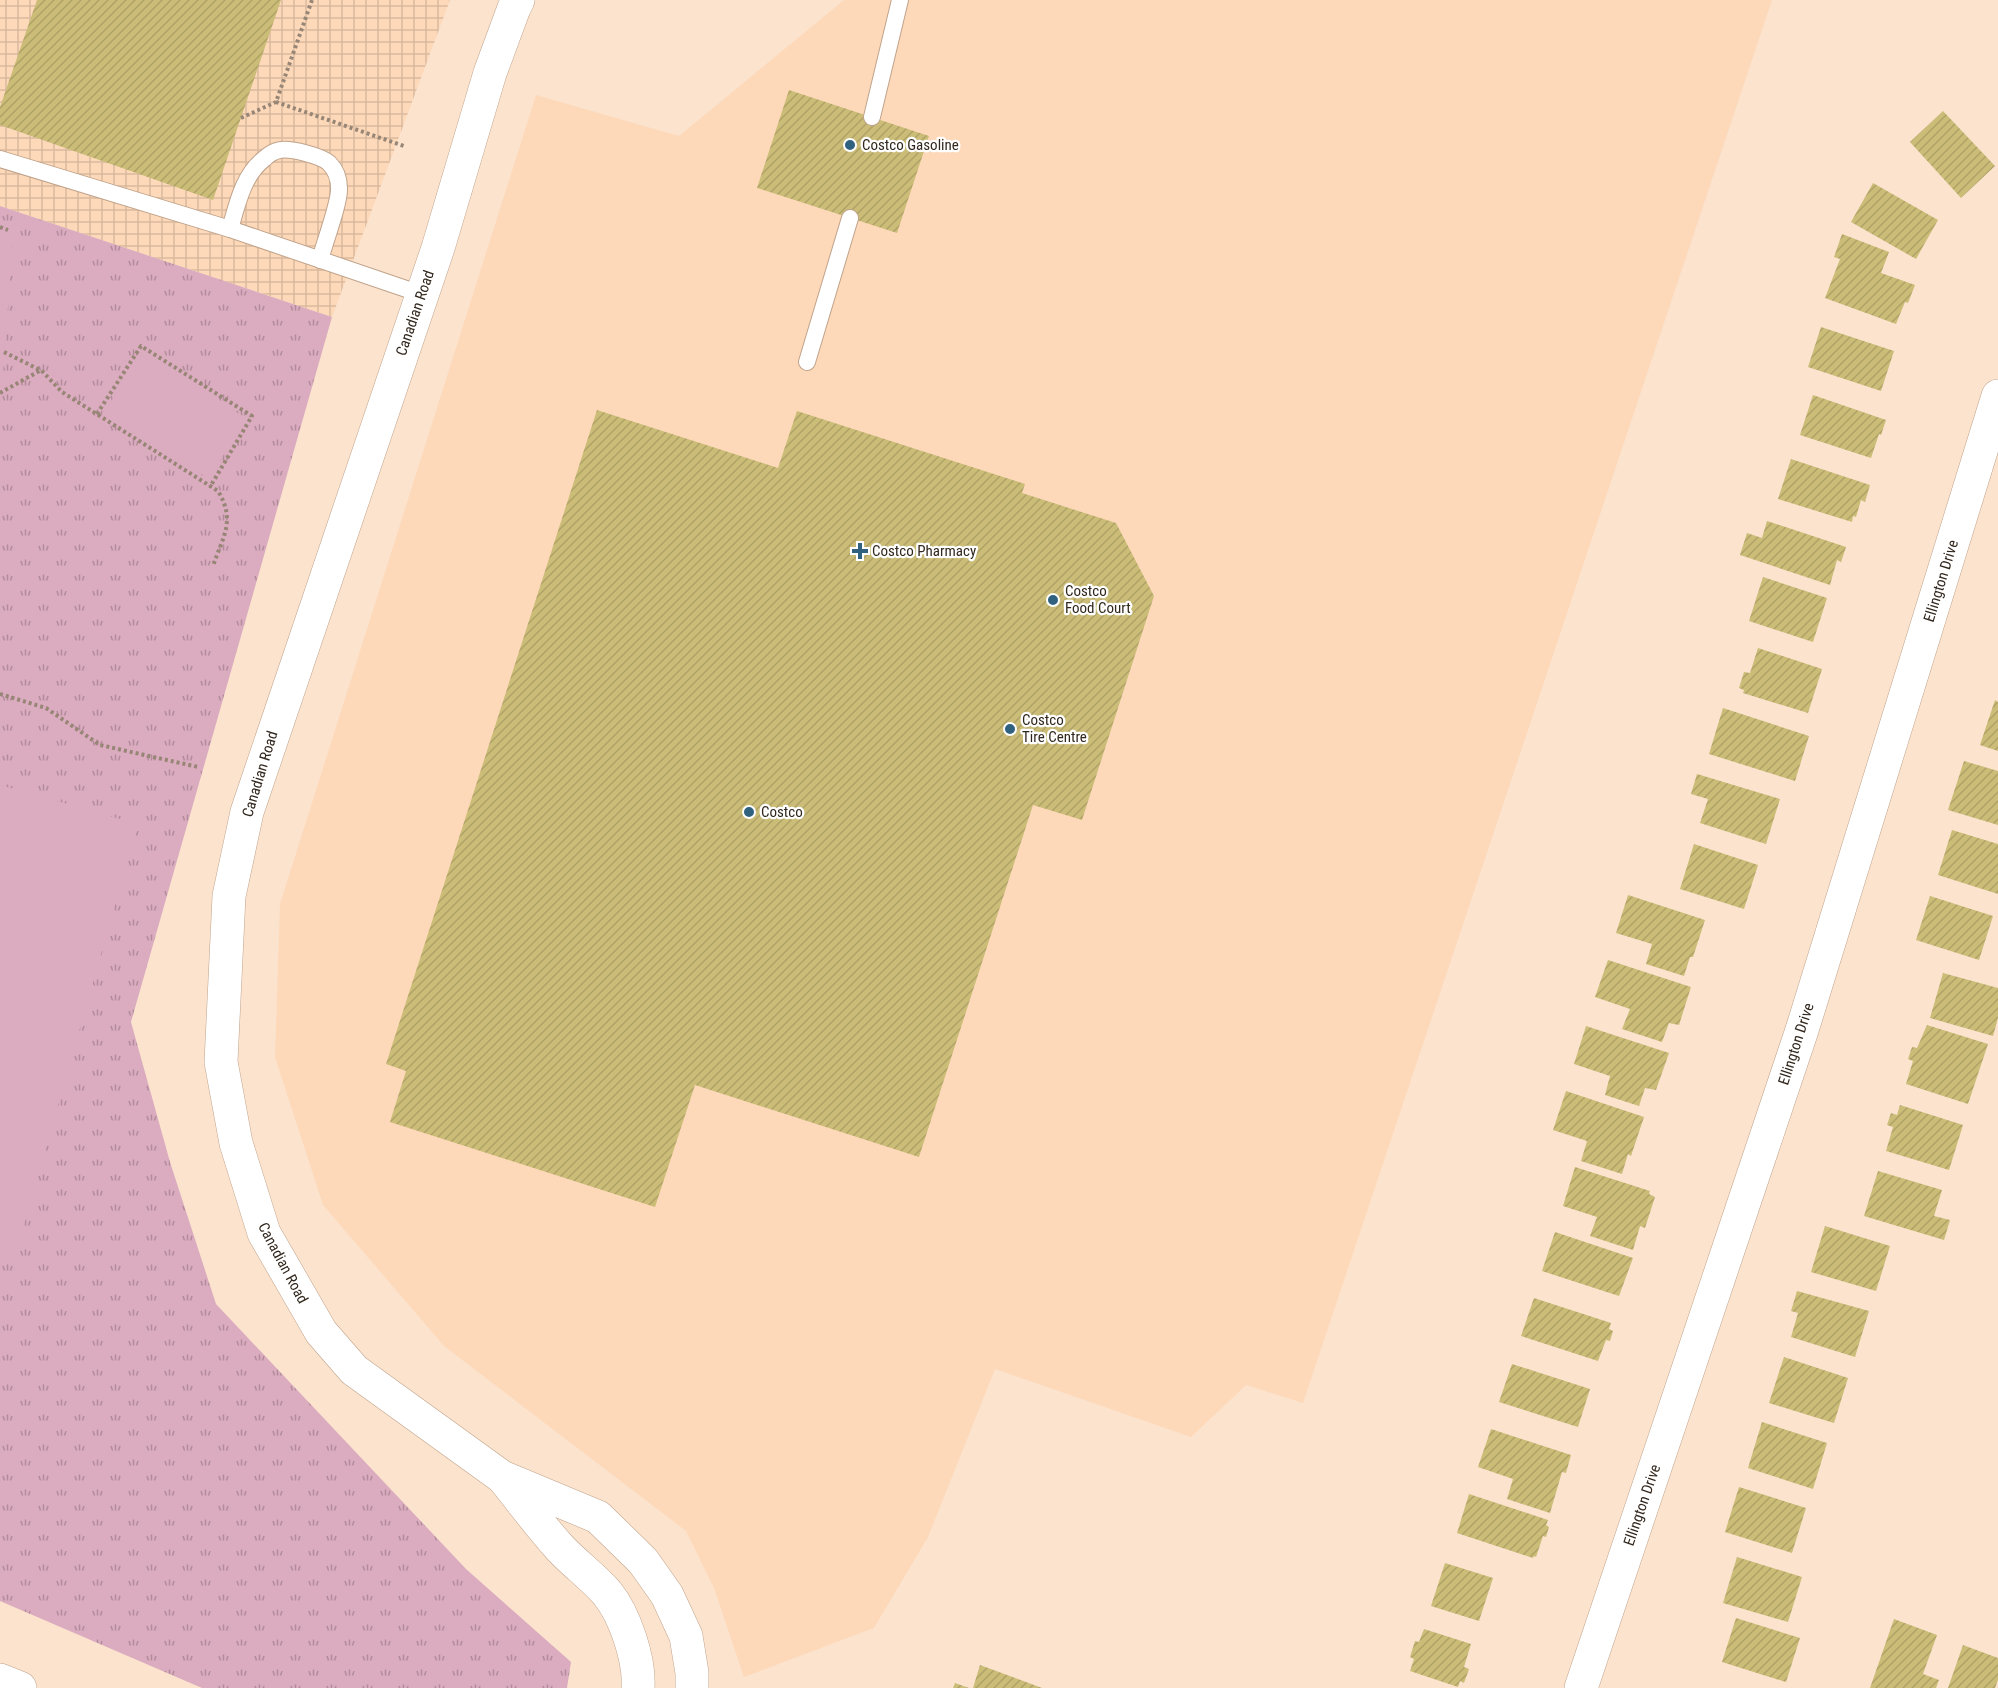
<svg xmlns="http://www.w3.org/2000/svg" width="1998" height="1688" font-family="'Roboto Condensed',sans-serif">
	<defs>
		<pattern id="industrial-grid" width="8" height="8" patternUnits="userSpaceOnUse" patternTransform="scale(1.5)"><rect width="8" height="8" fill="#fdd9b9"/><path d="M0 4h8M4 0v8" fill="none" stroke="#d9ba9f"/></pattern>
		<pattern id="park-tufts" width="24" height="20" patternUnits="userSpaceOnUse" patternTransform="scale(1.5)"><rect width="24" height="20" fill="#dbacbf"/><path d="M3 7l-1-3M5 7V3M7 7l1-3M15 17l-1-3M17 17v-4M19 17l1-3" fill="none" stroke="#b28c9b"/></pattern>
		<pattern id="building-hatch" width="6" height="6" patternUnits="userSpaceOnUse" patternTransform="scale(1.5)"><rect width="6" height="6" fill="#cbbd77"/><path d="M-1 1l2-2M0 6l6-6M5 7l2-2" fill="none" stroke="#afa266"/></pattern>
	</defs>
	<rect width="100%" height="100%" fill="#fbe3ce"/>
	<path fill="#fdd9b9" d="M 844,0 L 1772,0 L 1303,1403 L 1246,1385 L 1191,1437 L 995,1369 L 928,1537 L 874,1628 L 744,1677 L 714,1588 L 686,1531 L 444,1346 L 323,1205 L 275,1057 L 280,904 L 536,95 L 679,136 Z"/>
	<path fill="url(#industrial-grid)" d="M 0,0 L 450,0 L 332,317 L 0,206 Z"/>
	<path fill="url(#park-tufts)" d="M 0,206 L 332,317 L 131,1022 L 170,1162 L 216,1304 L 466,1569 L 571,1662 L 567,1688 L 202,1688 L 0,1601 Z"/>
	<g fill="#dbacbf">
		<path d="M 0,235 L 13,239 L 2,388 L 0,389 Z"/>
		<path d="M 140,353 L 246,418 L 209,479 L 104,413 Z"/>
		<path d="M 0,785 L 138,824 L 17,1250 L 0,1245 Z"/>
	</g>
	<g fill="url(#building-hatch)">
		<path d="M 37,0 L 281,0 L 213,200 L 0,125 L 0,107 Z"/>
		<path d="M 789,90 L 929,136 L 897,233 L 757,188 Z"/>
		<path d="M 1943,111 L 1995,166 L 1961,198 L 1910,142 Z"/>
		<path d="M 1873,183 L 1938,220 L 1916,259 L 1851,222 Z"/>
		<path d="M 1842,234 L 1889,252 L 1881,273 L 1915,285 L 1908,303 L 1905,302 L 1896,324 L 1825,298 L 1840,259 L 1834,257 Z"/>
		<path d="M 1821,327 L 1894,351 L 1881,391 L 1808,367 Z"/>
		<path d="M 1813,395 L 1886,420 L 1881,435 L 1879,434 L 1871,458 L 1800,435 Z"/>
		<path d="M 597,410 L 778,468 L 797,411 L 1025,484 L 1022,493 L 1116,523 L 1154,596 L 1082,820 L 1033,805 L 919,1157 L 695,1085 L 655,1207 L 390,1122 L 406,1071 L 386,1064 Z"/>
		<path d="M 1791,459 L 1870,485 L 1865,502 L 1861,500 L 1856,517 L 1853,516 L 1852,522 L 1778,499 Z"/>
		<path d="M 1767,521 L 1846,547 L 1841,562 L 1837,560 L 1830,585 L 1740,555 L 1747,533 L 1762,538 Z"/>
		<path d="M 1763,577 L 1827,598 L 1813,642 L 1749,621 Z"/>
		<path d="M 1758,648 L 1822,669 L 1808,713 L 1743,693 L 1744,690 L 1739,688 L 1744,672 L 1750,673 Z"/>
		<path d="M 1995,700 L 1998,702 L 1998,751 L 1980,745 Z"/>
		<path d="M 1723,708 L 1809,736 L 1795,781 L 1709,754 Z"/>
		<path d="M 1964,761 L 1998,771 L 1998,825 L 1948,810 Z"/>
		<path d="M 1697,774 L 1780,799 L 1766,844 L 1700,823 L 1708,799 L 1691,794 Z"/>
		<path d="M 1952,830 L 1998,844 L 1998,894 L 1938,875 Z"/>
		<path d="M 1694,844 L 1758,865 L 1744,909 L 1680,889 Z"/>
		<path d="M 1628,895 L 1705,920 L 1693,957 L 1690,957 L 1684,976 L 1646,964 L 1652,944 L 1616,933 Z"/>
		<path d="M 1930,896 L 1993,916 L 1979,960 L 1916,940 Z"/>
		<path d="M 1608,960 L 1691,987 L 1679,1025 L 1669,1023 L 1662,1042 L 1622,1029 L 1630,1009 L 1595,997 Z"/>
		<path d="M 1943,973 L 1998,988 L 1998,1018 L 1993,1036 L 1930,1018 Z"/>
		<path d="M 1927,1025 L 1988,1044 L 1968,1104 L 1906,1084 L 1913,1061 L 1908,1059 L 1912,1047 L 1917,1048 Z"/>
		<path d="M 1586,1026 L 1669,1053 L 1656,1090 L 1645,1088 L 1639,1106 L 1605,1095 L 1610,1076 L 1574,1064 Z"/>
		<path d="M 1566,1091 L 1644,1117 L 1631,1156 L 1628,1154 L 1622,1174 L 1581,1161 L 1587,1141 L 1553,1130 Z"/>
		<path d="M 1900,1105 L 1963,1125 L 1949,1170 L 1886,1151 L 1893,1127 L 1887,1125 L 1891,1113 L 1897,1115 Z"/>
		<path d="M 1575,1167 L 1650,1191 L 1649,1194 L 1655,1197 L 1645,1228 L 1640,1226 L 1633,1250 L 1590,1236 L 1597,1217 L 1563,1206 Z"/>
		<path d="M 1878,1171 L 1942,1190 L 1934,1216 L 1950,1220 L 1944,1240 L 1864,1216 Z"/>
		<path d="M 1825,1226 L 1890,1246 L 1876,1291 L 1811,1272 Z"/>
		<path d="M 1555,1232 L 1633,1258 L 1619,1296 L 1542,1271 Z"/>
		<path d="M 1797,1291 L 1869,1311 L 1855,1357 L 1791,1337 L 1798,1313 L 1791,1311 Z"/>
		<path d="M 1534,1298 L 1611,1323 L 1609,1329 L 1613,1331 L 1610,1341 L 1606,1340 L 1598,1361 L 1521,1336 Z"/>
		<path d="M 1784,1357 L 1848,1378 L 1834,1423 L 1769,1403 Z"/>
		<path d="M 1512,1364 L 1590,1389 L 1578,1427 L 1499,1402 Z"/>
		<path d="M 1762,1422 L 1827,1443 L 1813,1489 L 1748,1468 Z"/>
		<path d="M 1491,1429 L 1571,1455 L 1566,1473 L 1562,1472 L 1550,1513 L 1507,1499 L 1513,1479 L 1478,1467 Z"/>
		<path d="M 1739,1487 L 1806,1508 L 1792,1553 L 1725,1532 Z"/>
		<path d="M 1469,1494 L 1548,1520 L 1546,1525 L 1549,1527 L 1546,1537 L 1543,1536 L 1536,1557 L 1534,1556 L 1533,1558 L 1457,1533 Z"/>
		<path d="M 1737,1557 L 1802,1577 L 1788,1622 L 1723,1603 Z"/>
		<path d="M 1445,1563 L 1493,1578 L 1479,1621 L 1431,1606 Z"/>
		<path d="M 1736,1618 L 1800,1638 L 1786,1682 L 1722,1662 Z"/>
		<path d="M 1894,1619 L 1937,1635 L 1923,1674 L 1939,1680 L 1936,1688 L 1870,1688 Z"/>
		<path d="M 1424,1629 L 1471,1644 L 1464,1667 L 1469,1669 L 1464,1683 L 1460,1681 L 1458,1687 L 1410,1671 L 1414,1659 L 1410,1657 L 1415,1641 L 1419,1642 Z"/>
		<path d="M 1963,1645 L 1998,1658 L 1998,1680 L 1995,1688 L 1948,1688 Z"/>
		<path d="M 980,1665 L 1042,1688 L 973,1688 Z"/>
		<path d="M 955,1683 L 969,1688 L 953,1688 Z"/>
	</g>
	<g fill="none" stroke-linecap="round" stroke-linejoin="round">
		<defs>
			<g id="service">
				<path d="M 872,117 L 900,0"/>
				<path d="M 0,159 L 230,229 L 421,294"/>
				<path d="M 230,229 C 237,205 243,175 264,159 C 268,155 275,151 280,150 C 291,148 321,156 329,163 C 336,170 339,179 339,188 C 340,202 324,244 320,260"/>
				<path d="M 807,362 L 850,218"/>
			</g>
			<g id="minor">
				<path d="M 518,0 L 514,8 L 490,73 L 438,248 L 247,812 L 229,896 L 221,1062 L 236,1143 L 264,1233 L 321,1332 L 354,1370 L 502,1477 L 598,1517 L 643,1561 L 667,1595 L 686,1636 L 692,1673 L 692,1688"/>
				<path d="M 505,1480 C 523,1503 541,1527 560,1548 C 575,1564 593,1577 607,1593 C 625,1615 640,1660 638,1688"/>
				<path d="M 1581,1688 L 1802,1030 L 1998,396"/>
			</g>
			<path id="secondary" d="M 0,1680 L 20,1688"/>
		</defs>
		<use href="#service" stroke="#c0a38b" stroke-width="18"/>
		<use href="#minor" stroke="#c0a38b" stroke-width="34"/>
		<use href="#secondary" stroke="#c0a38b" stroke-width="34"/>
		<g stroke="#978576" stroke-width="4" stroke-dasharray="3 3" stroke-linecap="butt">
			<path d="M 312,0 L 276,102 L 404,146"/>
			<path d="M 241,118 L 276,102"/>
			<path d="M 0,227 L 8,230"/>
			<path d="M 4,352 L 40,370"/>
			<path d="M 0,393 L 41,370 L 62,392 L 218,491 C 236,521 223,536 213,566"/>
			<path d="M 97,414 L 141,346 L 252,416 L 210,487"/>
			<path d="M 0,694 L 46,708 L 100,745 L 198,767"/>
		</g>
		<use href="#service" stroke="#fff" stroke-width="16"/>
		<use href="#minor" stroke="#fff" stroke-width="33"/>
		<use href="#secondary" stroke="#fff" stroke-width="33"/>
	</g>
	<g fill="#30617f" stroke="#fff" stroke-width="2">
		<circle cx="850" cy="145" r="6"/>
		<path d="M857 542h6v6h6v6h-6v6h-6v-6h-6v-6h6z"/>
		<circle cx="1053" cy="600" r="6"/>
		<circle cx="1010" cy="729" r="6"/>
		<circle cx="749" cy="812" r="6"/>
	</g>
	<g text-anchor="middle" stroke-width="4.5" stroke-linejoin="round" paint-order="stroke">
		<g font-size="15" fill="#32271d" stroke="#fff" text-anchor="start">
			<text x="862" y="150">Costco Gasoline</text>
			<text x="872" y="556">Costco Pharmacy</text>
			<text x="1065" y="596">Costco<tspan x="1065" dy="17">Food Court</tspan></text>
			<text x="1022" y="725">Costco<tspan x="1022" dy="17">Tire Centre</tspan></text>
			<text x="761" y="817">Costco</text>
		</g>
		<g font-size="15" fill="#32271d" stroke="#fff">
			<text transform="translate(415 313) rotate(-71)" y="5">Canadian Road</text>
			<text transform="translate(1941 581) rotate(-73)" y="5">Ellington Drive</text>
			<text transform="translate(260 774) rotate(-73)" y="5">Canadian Road</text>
			<text transform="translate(1796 1044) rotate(-72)" y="5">Ellington Drive</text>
			<text transform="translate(283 1263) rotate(62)" y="5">Canadian Road</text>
			<text transform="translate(1642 1505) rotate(-71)" y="5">Ellington Drive</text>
		</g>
	</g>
</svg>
